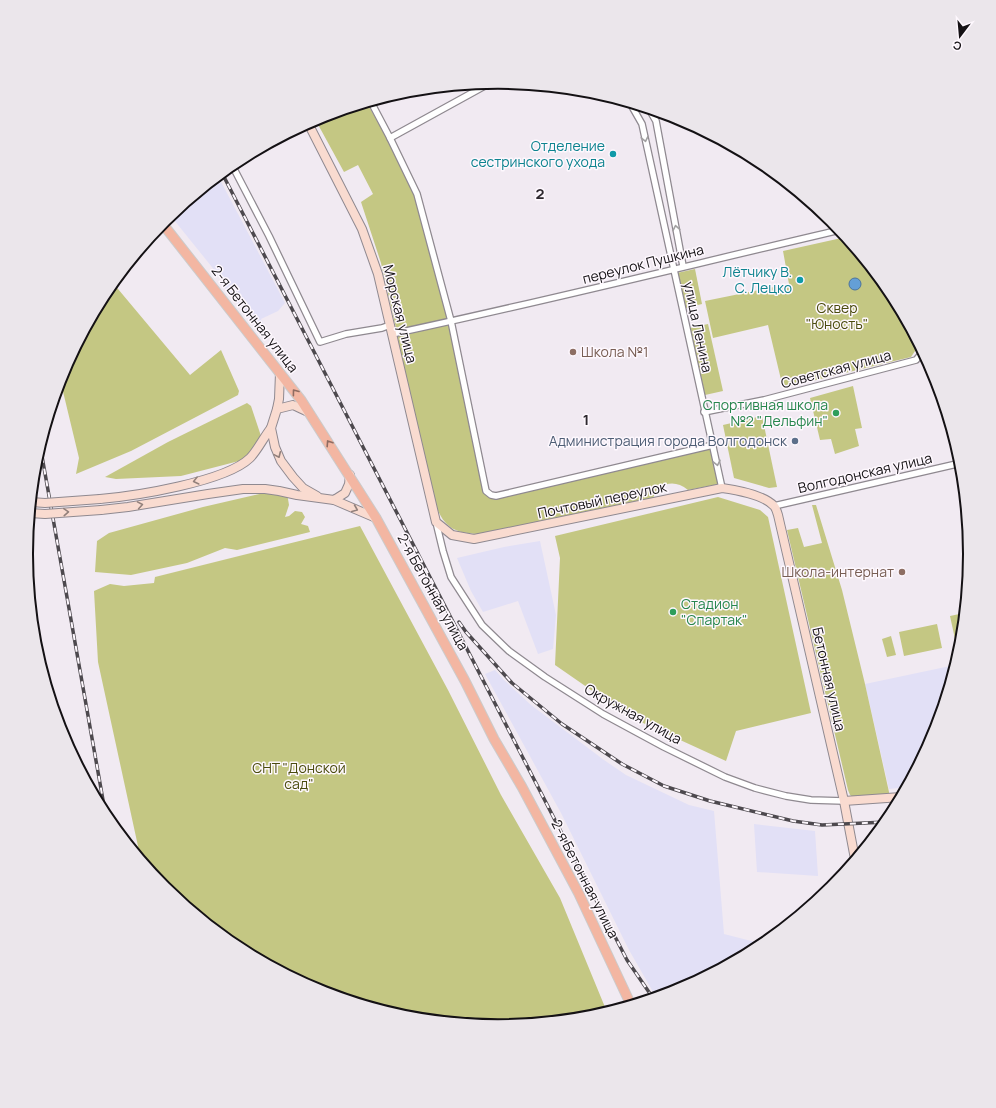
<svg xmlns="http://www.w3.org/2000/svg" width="996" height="1108" font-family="Manrope,sans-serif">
	<rect width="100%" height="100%" fill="#f1eaf2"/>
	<g fill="#e2e0f6">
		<path d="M 218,176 L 285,303 L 278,311 L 261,319 L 264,325 L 258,329 L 222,284 L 224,282 L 170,215 Z"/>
		<path d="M 540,541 L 556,615 L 553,649 L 538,654 L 518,601 L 483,612 L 471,591 L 457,558 L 504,547 Z"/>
		<path d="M 955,665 L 934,735 L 906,787 L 889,789 L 865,684 Z"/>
		<path d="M 495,670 L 504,680 L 531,705 L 604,760 L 626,775 L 689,805 L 714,811 L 724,934 L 763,944 L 678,990 L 656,997 L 629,950 L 561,813 L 485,674 Z"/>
		<path d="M 754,824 L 815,831 L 818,876 L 757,872 Z"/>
	</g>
	<g fill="#c4c783">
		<path d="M 367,103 L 419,196 L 449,318 L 447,319 L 400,330 L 396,328 L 381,263 L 361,202 L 373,194 L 358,165 L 344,172 L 315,119 Z"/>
		<path d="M 846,237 L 891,292 L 919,345 L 911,357 L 783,388 L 768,325 L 713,338 L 705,301 L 789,284 L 783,251 Z"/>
		<path d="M 695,269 L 702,304 L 686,308 L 677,273 Z"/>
		<path d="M 113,283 L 190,375 L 221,350 L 239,391 L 238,395 L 131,451 L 76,474 L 79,458 L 60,379 L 62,373 L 106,292 Z"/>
		<path d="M 708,324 L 723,391 L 705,395 L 690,328 Z"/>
		<path d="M 447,325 L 450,326 L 484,491 L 488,497 L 495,499 L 710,449 L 719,484 L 688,490 C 678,482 670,482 658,487 L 653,498 L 488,534 C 459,534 445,532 435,503 L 397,339 L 399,335 Z"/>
		<path d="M 853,386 L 862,428 L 855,429 L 859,446 L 835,454 L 831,439 L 820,440 L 810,398 Z"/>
		<path d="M 247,403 L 251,406 L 261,436 L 259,450 L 239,461 L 181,476 L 116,479 L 105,477 L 168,442 Z"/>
		<path d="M 762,416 L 777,487 L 769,488 L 734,478 L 723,425 Z"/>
		<path d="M 277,490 L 287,493 L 289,505 L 285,517 L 289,516 L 295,511 L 302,512 L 305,517 L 301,524 L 308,526 L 310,532 L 237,550 L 225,548 L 187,563 L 131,575 L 95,572 L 97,541 L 109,533 L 203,507 Z"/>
		<path d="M 718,497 L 760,510 L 768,517 L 811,713 L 736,731 L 726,761 L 630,717 L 555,665 L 560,558 L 555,536 Z"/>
		<path d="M 812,505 L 816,505 L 842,590 L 865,684 L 889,792 L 889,795 L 853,797 L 850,795 L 848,790 L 787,530 L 798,528 L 804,547 L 822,543 Z"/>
		<path d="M 360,526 L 448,690 L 501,795 L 560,898 L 607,1012 L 590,1017 L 498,1026 L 406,1017 L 317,990 L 236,946 L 164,888 L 141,860 L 98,662 L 94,591 L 110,584 L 124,586 L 154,583 L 155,577 Z"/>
		<path d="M 964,613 L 962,637 L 955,639 L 950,616 Z"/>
		<path d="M 937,624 L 942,648 L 904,656 L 899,632 Z"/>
		<path d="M 891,636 L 896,655 L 887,657 L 882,639 Z"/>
	</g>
	<circle fill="#649fd6" stroke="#4c749c" cx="855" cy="284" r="6"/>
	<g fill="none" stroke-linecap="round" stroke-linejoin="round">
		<defs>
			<g id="street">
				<path d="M 371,102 L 390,138 L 417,194 L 451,321 L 486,491 L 491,495 L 496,496 L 713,445"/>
				<path d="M 630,103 L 642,124 L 722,488"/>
				<path d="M 649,109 L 656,121 L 683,266"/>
				<path d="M 390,138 L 490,83"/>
				<path d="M 232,165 L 269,236 L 320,342 L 346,334 L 382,328 L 390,325"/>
				<path d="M 392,334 C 542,302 690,265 840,230"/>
				<path d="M 704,412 L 764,400 L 916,360 L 923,352"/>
				<path d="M 774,506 L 961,463"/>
				<path d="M 436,522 L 443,551 L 451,577 L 482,625 L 509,651 L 545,677 L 603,714 L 664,747 L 725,777 L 755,788 L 786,796 L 811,800 L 844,801"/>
			</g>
			<g id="secondary">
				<path d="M 308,123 L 362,229 L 378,274 L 436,522 L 452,535 L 474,539 L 722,488 C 736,490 764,495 774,506 C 776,508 777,512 778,515 L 844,801 L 855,859"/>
				<path d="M 277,409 L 279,399 L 280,373"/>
				<path d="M 308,412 L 293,405 L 277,409 L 271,428 L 275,447 L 281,461 L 293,477 L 303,488 L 317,496"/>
				<path d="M 100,499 C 135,496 225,482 250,458 C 257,451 264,437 271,428"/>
				<path d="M 334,500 L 376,518"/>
				<path d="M 101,510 L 128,507 L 208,494 L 243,489 L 265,489 L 279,491 L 297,495 L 334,500 L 345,493 L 349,484 L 350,475"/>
				<path d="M 844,801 L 901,797"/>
			</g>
			<path id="primary" d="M 162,223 L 301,400 L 376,518 L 465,681 L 494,739 L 522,787 L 579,894 L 631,1005"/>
		</defs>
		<use href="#street" stroke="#8f8990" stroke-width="8"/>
		<use href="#secondary" stroke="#8f8990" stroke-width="10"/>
		<use href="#primary" stroke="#cbcbcb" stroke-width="11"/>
		<use href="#street" stroke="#fff" stroke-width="5.5"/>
		<use href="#secondary" stroke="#f9dbd0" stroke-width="8"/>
		<use href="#primary" stroke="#f3b6a2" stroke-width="9"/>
		<defs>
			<g id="rail">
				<path d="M 222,173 L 627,960 L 653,998"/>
				<path d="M 40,445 L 106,817"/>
				<path d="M 459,622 L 466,632 L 512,683 L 562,724 L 622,764 L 664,786 L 710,801 L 793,821 L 822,825 L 886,822"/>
			</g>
		</defs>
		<use href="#rail" stroke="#4d494e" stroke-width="3.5"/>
		<use href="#rail" stroke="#fef8fe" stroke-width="2" stroke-dasharray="6" stroke-linecap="butt"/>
		<defs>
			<g id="secondary-bridge">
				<path d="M 31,502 L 45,503 L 100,499"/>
				<path d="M 30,513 L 45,514 L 101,510"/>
			</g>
		</defs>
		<use href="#secondary-bridge" stroke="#8f8990" stroke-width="10" stroke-linecap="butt"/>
		<use href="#secondary-bridge" stroke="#f9dbd0" stroke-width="8"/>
	</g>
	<defs><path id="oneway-chevron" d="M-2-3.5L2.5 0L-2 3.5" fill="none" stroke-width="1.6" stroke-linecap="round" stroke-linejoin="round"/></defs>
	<g stroke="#a1a0a1">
		<use href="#oneway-chevron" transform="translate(645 139) rotate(78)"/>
		<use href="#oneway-chevron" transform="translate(676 228) rotate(-101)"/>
		<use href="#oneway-chevron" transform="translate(717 463) rotate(78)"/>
	</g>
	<g stroke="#8f6c62">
		<use href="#oneway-chevron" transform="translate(295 392) rotate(-127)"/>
		<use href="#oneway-chevron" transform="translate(329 443) rotate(-123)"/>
	</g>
	<g stroke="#92807b">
		<use href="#oneway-chevron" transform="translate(278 455) rotate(66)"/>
		<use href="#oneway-chevron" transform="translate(196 481) rotate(166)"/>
		<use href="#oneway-chevron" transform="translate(140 505) rotate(-10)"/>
		<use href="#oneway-chevron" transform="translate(355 509) rotate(23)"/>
		<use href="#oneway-chevron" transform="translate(66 512) rotate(-4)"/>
	</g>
	<g fill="#0f9aa8" stroke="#fef8fe" stroke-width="1.5">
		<circle cx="613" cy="154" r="4"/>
		<circle cx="800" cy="280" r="4"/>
	</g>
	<g fill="#8d6e63" stroke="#fef8fe" stroke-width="1.5">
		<circle cx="573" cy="352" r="4"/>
		<circle cx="902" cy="572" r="4"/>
	</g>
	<g fill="#2e9e5b" stroke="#fef8fe" stroke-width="1.5">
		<circle cx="836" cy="413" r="4"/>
		<circle cx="673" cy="612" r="4"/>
	</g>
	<circle fill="#5c6f8a" stroke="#fef8fe" stroke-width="1.5" cx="795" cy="441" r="4"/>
	<g text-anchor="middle" stroke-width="3" stroke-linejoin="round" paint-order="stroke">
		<g font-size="14" fill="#0d838f" stroke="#fef8fe" text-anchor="end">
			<text x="605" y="151">Отделение<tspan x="605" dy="16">сестринского ухода</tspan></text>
			<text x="792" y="277">Лётчику В.<tspan x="792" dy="16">С. Лецко</tspan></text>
		</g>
		<g font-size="14" fill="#141114" stroke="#fef8fe">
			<text transform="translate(643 264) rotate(-14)" y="5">переулок Пушкина</text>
			<text transform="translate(400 314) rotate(76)" y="5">Морская улица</text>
			<text transform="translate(255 319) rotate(52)" y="5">2-я Бетонная улица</text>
			<text transform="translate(698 327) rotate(78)" y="5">улица Ленина</text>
			<text transform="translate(836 369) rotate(-15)" y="5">Советская улица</text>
			<text transform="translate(865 473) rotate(-13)" y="5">Волгодонская улица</text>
			<text transform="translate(602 500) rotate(-12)" y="5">Почтовый переулок</text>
			<text transform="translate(433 592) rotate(61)" y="5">2-я Бетонная улица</text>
			<text transform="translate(829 679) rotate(77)" y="5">Бетонная улица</text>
			<text transform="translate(633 714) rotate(29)" y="5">Окружная улица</text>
			<text transform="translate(585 879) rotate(63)" y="5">2-я Бетонная улица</text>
		</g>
		<g font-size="14" fill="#4a4b0d" stroke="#fef8fe">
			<text x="837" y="313">Сквер<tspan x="837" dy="16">"Юность"</tspan></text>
			<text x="299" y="773">СНТ "Донской<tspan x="299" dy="16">сад"</tspan></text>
		</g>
		<g font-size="14" fill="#785e54" stroke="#fef8fe" text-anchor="start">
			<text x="581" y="357">Школа №1</text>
			<text x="894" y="577" text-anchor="end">Школа-интернат</text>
		</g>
		<g font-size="14" fill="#27864d" stroke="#fef8fe" text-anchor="end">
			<text x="828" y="410">Спортивная школа<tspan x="828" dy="16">№2 "Дельфин"</tspan></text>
			<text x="681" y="609" text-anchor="start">Стадион<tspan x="681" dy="16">"Спартак"</tspan></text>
		</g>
		<g font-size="14" fill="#4e5e75" stroke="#fef8fe" text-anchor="end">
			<text x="787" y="446">Администрация города Волгодонск</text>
		</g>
		<g font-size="15" font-weight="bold" fill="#2d282e" stroke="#fef8fe">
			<text x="540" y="199">2</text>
			<text x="586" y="425">1</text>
		</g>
	</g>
	<path d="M0 0H996V1108H0ZM33 554a465 465 0 1 1 930 0a465 465 0 1 1-930 0Z" fill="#ebe6eb" fill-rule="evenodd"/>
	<path fill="none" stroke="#141114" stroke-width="2" d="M33 554a465 465 0 1 1 930 0a465 465 0 1 1-930 0Z"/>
	<g transform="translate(960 36) rotate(196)" stroke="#fef8fe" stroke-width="3" paint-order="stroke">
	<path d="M0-3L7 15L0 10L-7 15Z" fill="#141114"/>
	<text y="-6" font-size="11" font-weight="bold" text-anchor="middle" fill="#141114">С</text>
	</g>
</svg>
